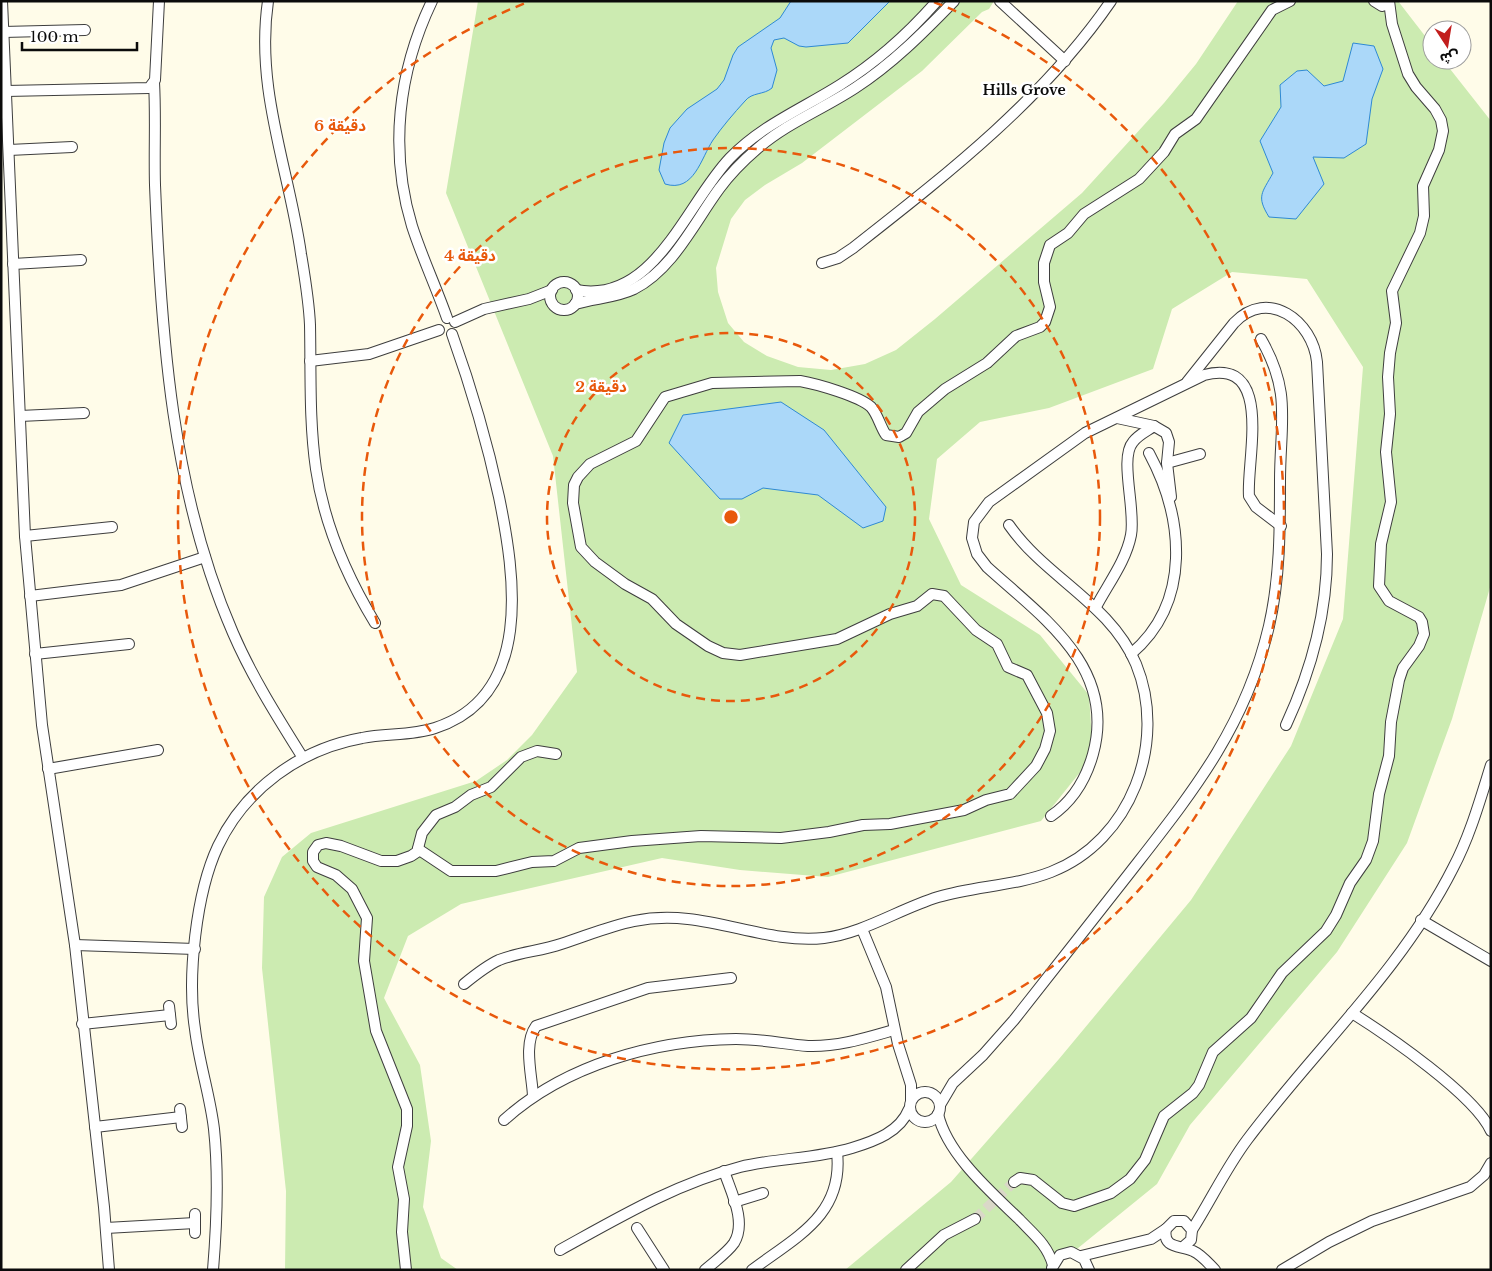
<svg xmlns="http://www.w3.org/2000/svg" width="1492" height="1271" font-family="'Libre Baskerville','Noto Sans Arabic',serif">
	<rect width="100%" height="100%" fill="#fffce9"/>
	<path fill="#ccebb1" d="M 478,1 L 994,1 L 989,9 L 982,12 L 922,71 L 802,163 L 765,185 L 745,200 L 731,219 L 716,268 L 718,292 L 728,323 L 744,342 L 767,356 L 798,367 L 831,370 L 865,364 L 896,350 L 935,319 L 1082,193 L 1164,103 L 1196,64 L 1238,1 L 1398,1 L 1432,45 L 1432,60 L 1443,60 L 1491,121 L 1491,584 L 1452,719 L 1407,843 L 1337,952 L 1190,1125 L 1157,1184 L 1051,1270 L 845,1270 L 951,1182 L 1059,1059 L 1191,900 L 1291,746 L 1343,619 L 1363,367 L 1307,279 L 1232,272 L 1172,309 L 1153,369 L 1049,408 L 980,422 L 937,459 L 929,519 L 961,585 L 1040,635 L 1089,695 L 1093,756 L 1041,821 L 828,877 L 740,870 L 662,858 L 461,904 L 408,936 L 384,998 L 420,1065 L 431,1141 L 423,1207 L 441,1258 L 458,1270 L 285,1270 L 286,1191 L 262,968 L 264,897 L 282,857 L 311,833 L 476,781 L 507,760 L 532,735 L 577,672 L 553,456 L 446,193 Z"/>
	<g fill="#abd8f9" stroke="#2e89d4">
		<path d="M 791,1 L 890,1 L 848,43 L 806,47 L 799,46 L 784,38 L 774,40 L 771,48 L 777,70 L 772,88 C 764,95 752,92 745,101 C 734,113 722,127 713,140 C 701,158 694,193 665,184 L 659,170 L 664,143 L 670,128 L 687,109 L 717,89 L 724,80 L 733,55 L 738,47 L 780,18 Z"/>
		<path d="M 1353,43 L 1374,46 L 1383,69 L 1372,99 L 1366,144 L 1344,158 L 1313,157 L 1324,184 L 1296,219 L 1269,217 C 1256,196 1262,193 1273,173 L 1260,141 L 1281,107 L 1280,85 L 1297,71 L 1307,70 L 1324,86 L 1343,81 Z"/>
		<path d="M 781,402 L 824,430 L 886,507 L 883,521 L 863,528 L 818,495 L 763,488 L 742,499 L 720,499 L 669,443 L 683,415 Z"/>
	</g>
	<g fill="none" stroke-linecap="round" stroke-linejoin="round">
		<path stroke="#dad8c8" stroke-width="10" stroke-dasharray="10 5" stroke-linecap="butt" d="M 975,1219 L 1014,1182"/>
		<defs>
			<g id="minor">
				<path d="M 2,1 L 25,536 L 42,725 L 75,945 L 104,1207 L 109,1270"/>
				<path d="M 268,1 C 255,89 289,169 301,254 C 305,278 309,301 310,325 C 311,373 309,421 316,469 C 324,524 346,575 375,623"/>
				<path d="M 432,1 C 398,72 389,150 412,226 C 422,257 436,287 447,318"/>
				<path d="M 1000,1 L 1065,61"/>
				<path d="M 1374,1 L 1382,6 L 1389,4"/>
				<path d="M 3,32 L 85,30"/>
				<path d="M 154,82 C 156,117 154,151 155,185 C 161,335 172,493 233,633 C 252,677 278,718 303,758"/>
				<path d="M 6,91 L 149,88 L 155,80 L 159,1"/>
				<path d="M 9,150 L 72,147"/>
				<path d="M 822,263 L 838,258 L 853,248 C 946,175 1043,100 1111,1"/>
				<path d="M 13,264 L 81,260"/>
				<circle cx="564" cy="296" r="14"/>
				<path d="M 576,290 C 654,305 686,204 730,158 C 762,125 802,109 840,85 C 877,62 908,34 937,1"/>
				<path d="M 575,304 C 595,298 615,298 634,289 C 673,269 694,223 719,189 C 730,174 744,160 758,148 C 787,123 823,109 855,88 C 892,64 923,33 954,1"/>
				<path d="M 455,322 L 484,309 L 529,299 L 552,290"/>
				<path d="M 310,361 L 369,354 L 439,330"/>
				<path d="M 1187,382 L 1234,323 C 1268,287 1313,321 1317,362 L 1327,554 C 1327,613 1311,671 1286,725"/>
				<path d="M 20,416 L 84,413"/>
				<path d="M 1117,418 L 1154,426 L 1166,433 L 1169,442 L 1167,463 L 1171,497"/>
				<path d="M 1167,463 L 1200,454"/>
				<path d="M 25,536 L 112,527"/>
				<path d="M 30,596 L 121,585 L 205,557"/>
				<path d="M 1096,607 C 1108,584 1126,561 1131,535 C 1136,510 1119,458 1133,442 C 1138,435 1147,431 1154,426"/>
				<path d="M 35,654 L 129,644"/>
				<path d="M 1131,654 C 1192,602 1184,518 1149,453"/>
				<path d="M 48,769 L 158,750"/>
				<path d="M 1051,816 C 1073,801 1086,779 1093,754 C 1117,667 1042,617 987,567 L 977,554 L 972,538 L 974,522 L 989,502 L 1085,433 L 1204,375 C 1275,356 1246,461 1249,496 L 1256,507 L 1281,526"/>
				<path d="M 418,849 L 451,871 L 496,871 L 532,862 L 554,861 L 579,848 L 632,841 L 701,836 L 781,838 L 829,832 L 863,825 L 890,824 L 964,810 L 986,800 L 1010,794 L 1036,766 L 1045,749 L 1050,731 L 1047,713 L 1027,675 L 1008,667 L 997,644 L 976,630 L 944,596 L 932,594 L 917,606 L 890,614 L 837,639 L 740,655 L 723,653 L 708,646 L 676,624 L 652,599 L 625,584 L 595,562 L 581,547 L 573,503 L 574,485 L 578,477 L 590,464 L 636,441 L 665,397 L 712,383 L 800,381 C 817,384 859,396 871,407 C 878,415 880,426 886,435 L 899,437 L 906,433 L 918,412 L 945,389 L 987,363 L 1016,336 L 1040,327 L 1045,322 L 1050,307 L 1044,282 L 1044,263 L 1050,245 L 1068,233 L 1084,214 L 1139,179 L 1164,152 L 1175,134 L 1196,119 L 1272,10 L 1290,1"/>
				<path d="M 1421,920 L 1491,961"/>
				<path d="M 862,929 L 886,987 L 898,1044 L 911,1085 L 911,1100"/>
				<path d="M 75,945 L 195,949"/>
				<path d="M 464,984 C 475,975 486,966 499,960 C 519,952 541,951 561,944 C 607,929 637,913 688,919 C 734,924 778,943 824,938 C 864,933 899,909 938,897 C 975,886 1015,886 1051,872 C 1131,841 1168,742 1136,664 C 1110,603 1046,578 1009,525"/>
				<path d="M 169,1006 L 171,1024"/>
				<path d="M 1352,1013 C 1387,1035 1475,1095 1491,1131"/>
				<path d="M 82,1024 L 170,1015"/>
				<circle cx="925" cy="1107" r="15"/>
				<path d="M 533,1096 C 532,1075 523,1044 536,1026 L 648,988 L 731,978"/>
				<path d="M 940,1105 L 953,1083 L 983,1055 L 1014,1020 C 1052,972 1090,923 1128,875 C 1191,794 1245,729 1269,626 C 1280,578 1280,530 1280,481 C 1280,422 1292,393 1261,339"/>
				<path d="M 180,1109 L 182,1127"/>
				<path d="M 938,1114 C 947,1154 991,1192 1019,1219 C 1033,1234 1047,1244 1053,1265"/>
				<path d="M 504,1120 C 565,1065 654,1040 736,1039 C 761,1039 784,1044 808,1046 C 838,1047 866,1038 894,1030"/>
				<path d="M 95,1127 L 181,1117"/>
				<path d="M 1014,1182 L 1020,1178 L 1033,1180 L 1062,1203 L 1074,1206 L 1111,1193 L 1130,1179 L 1145,1160 L 1164,1116 L 1193,1093 L 1199,1085 L 1213,1052 L 1251,1018 L 1282,973 L 1326,931 L 1336,915 L 1350,883 L 1366,860 L 1373,841 L 1379,794 L 1389,756 L 1391,722 L 1399,680 L 1403,668 L 1419,646 L 1424,634 L 1422,622 L 1419,617 L 1389,601 L 1379,586 L 1381,544 L 1391,502 L 1386,452 L 1390,414 L 1388,377 L 1390,353 L 1396,323 L 1392,291 L 1420,233 L 1424,216 L 1423,186 L 1439,150 L 1443,131 L 1441,120 L 1435,109 L 1416,87 L 1408,74 L 1392,24 L 1389,1"/>
				<path d="M 734,1202 L 763,1193"/>
				<path d="M 195,1214 L 195,1233"/>
				<path d="M 106,1228 L 195,1223"/>
				<path d="M 637,1228 L 664,1270"/>
				<path d="M 1192,1230 C 1211,1200 1226,1168 1247,1140 C 1315,1049 1401,971 1453,868 C 1470,836 1480,800 1491,765"/>
				<path d="M 1183,1247 L 1191,1240 L 1192,1230 L 1184,1221 L 1174,1221 L 1166,1229 C 1162,1249 1181,1245 1193,1251 C 1202,1255 1208,1263 1215,1270"/>
				<path d="M 560,1250 C 618,1218 675,1184 740,1167 C 776,1158 816,1159 852,1148 C 875,1141 900,1132 909,1109"/>
				<path d="M 1081,1256 L 1151,1239 L 1166,1229"/>
				<path d="M 1052,1268 L 1060,1255 L 1071,1252 L 1084,1259 L 1089,1270"/>
				<path d="M 213,1270 C 217,1222 219,1176 214,1129 C 210,1095 199,1063 195,1029 C 187,977 196,893 218,846 C 245,789 300,749 362,738 C 386,733 411,736 435,728 C 534,696 515,575 499,497 C 487,441 471,387 452,334"/>
				<path d="M 406,1270 L 402,1232 L 404,1199 L 398,1167 L 407,1126 L 407,1109 L 376,1031 L 364,961 L 367,918 L 352,889 L 336,875 L 317,867 L 313,861 L 313,852 L 318,845 L 326,843 L 341,846 L 381,861 L 397,861 L 411,856 L 417,852 L 422,833 L 436,815 L 455,807 L 471,795 L 491,787 L 521,757 L 537,751 L 556,754"/>
				<path d="M 705,1270 C 715,1261 727,1253 734,1243 C 747,1222 731,1192 724,1171"/>
				<path d="M 752,1270 C 796,1237 844,1215 837,1152"/>
				<path d="M 906,1270 L 944,1235 L 975,1219"/>
				<path d="M 1282,1270 L 1329,1242 L 1372,1221 L 1470,1187 L 1484,1175 L 1491,1163"/>
			</g>
		</defs>
		<use href="#minor" stroke="#3e3e3e" stroke-width="12"/>
		<use href="#minor" stroke="#fff" stroke-width="10"/>
	</g>
	<g fill="none" stroke="#e8590c" stroke-width="2.5" stroke-dasharray="9 6">
		<circle cx="731" cy="517" r="184"/>
		<circle cx="731" cy="517" r="369"/>
		<path d="M934 2A553 553 0 1 1 528 2"/>
	</g>
	<g text-anchor="middle" stroke-width="5" stroke-linejoin="round" paint-order="stroke">
		<g font-size="14" font-weight="bold" fill="#0b0b0b" stroke="#fff">
			<text x="1024" y="95">Hills Grove</text>
		</g>
	</g>
	<circle cx="731" cy="517" r="8" fill="#e8590c" stroke="#fff" stroke-width="2.5"/>
	<g font-size="15" text-anchor="middle" font-weight="bold" fill="#e8590c" stroke="#fff" stroke-width="5" stroke-linejoin="round" paint-order="stroke">
		<text x="340" y="131">6 دقيقة</text>
		<text x="470" y="261">4 دقيقة</text>
		<text x="601" y="392">2 دقيقة</text>
	</g>
	<rect width="1492" height="1271" fill="none" stroke="#0b0b0b" stroke-width="5"/>
	<g transform="translate(1447 45) rotate(168)"><circle r="24" fill="#ffffff" stroke="#9d9d9d"/>
	<path d="M0-4L9 19L0 12L-9 19Z" fill="#c21e1d"/>
	<text y="-8" font-size="14" font-weight="bold" text-anchor="middle" fill="#0b0b0b">ش</text>
	</g>
	<path d="M22 42v8h115v-8" fill="none" stroke="#0b0b0b" stroke-width="2.5"/>
	<text x="30" y="42" font-size="15" fill="#0b0b0b" stroke="#ffffff" stroke-width="4" paint-order="stroke">100 m</text>
</svg>
